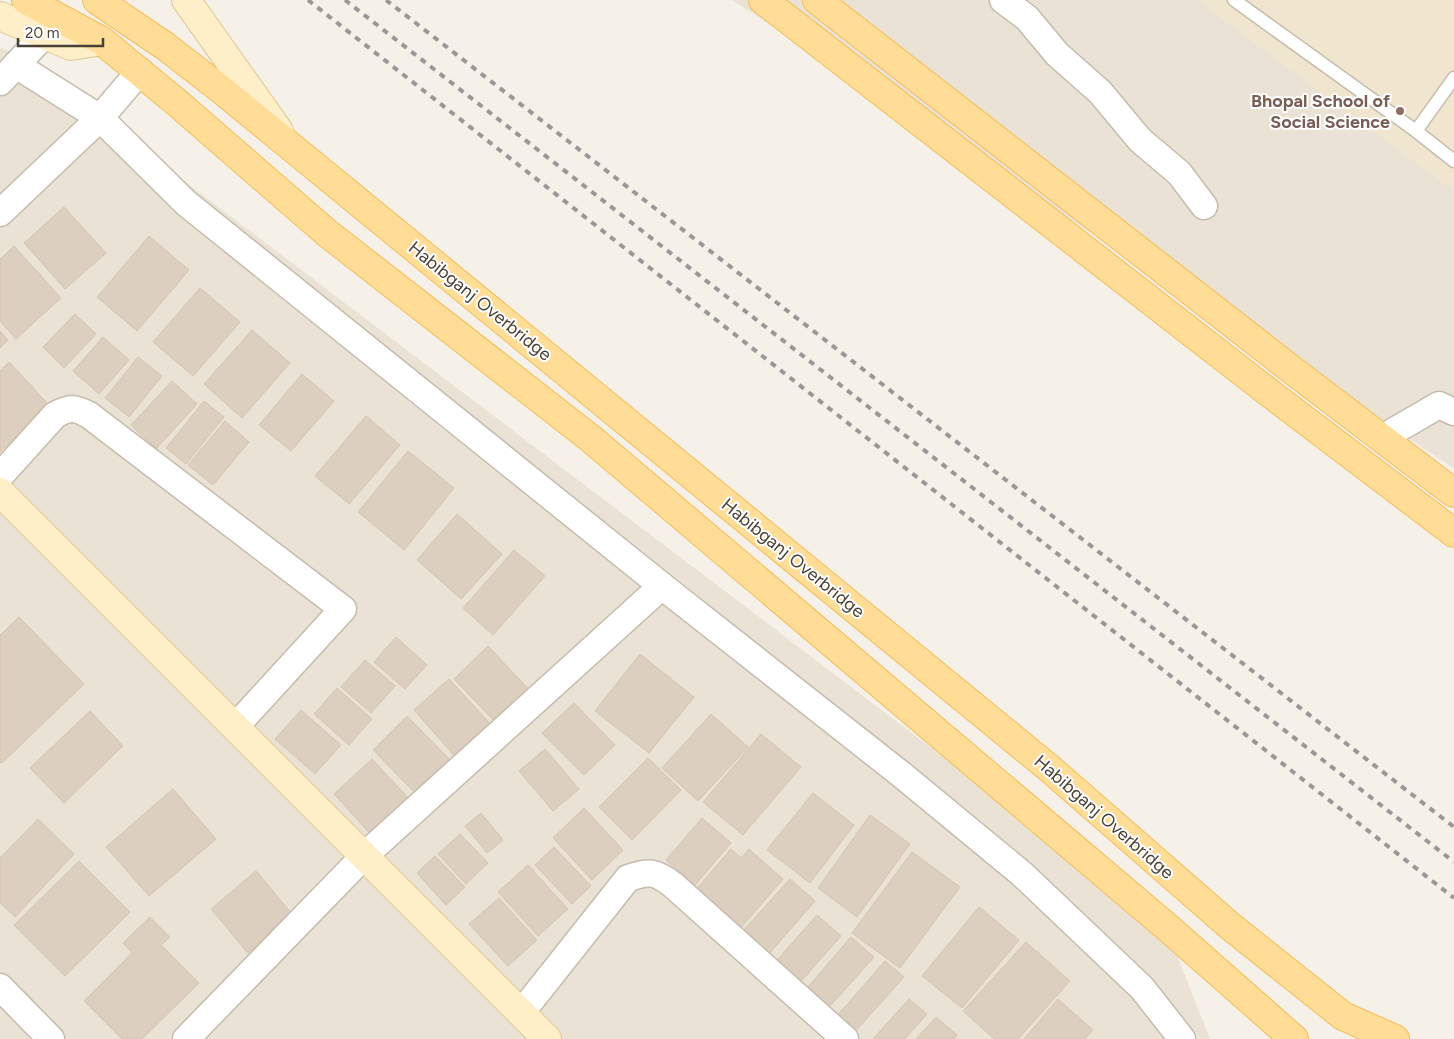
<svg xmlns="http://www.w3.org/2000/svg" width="1454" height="1039" font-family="Figtree,sans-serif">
	<rect width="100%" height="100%" fill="#f6f1e8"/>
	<g fill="#eae3d5">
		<path d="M 732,0 L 1240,0 L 1454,158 L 1454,468 Z"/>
		<path d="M 0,47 L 18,55 L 1165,925 L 1210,1039 L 0,1039 Z"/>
	</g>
	<path fill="#f0e6d0" d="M 1197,0 L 1454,0 L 1454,191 L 1238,31 Z"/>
	<g fill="#dccfbf" stroke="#d5c4ae">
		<path d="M 64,207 L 106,253 L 65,289 L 24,243 Z"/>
		<path d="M 149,236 L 189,270 L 137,331 L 97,297 Z"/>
		<path d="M 14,246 L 61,298 L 16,339 L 0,321 L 0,259 Z"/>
		<path d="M 200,288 L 240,322 L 193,376 L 153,342 Z"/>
		<path d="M 75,314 L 96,334 L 64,368 L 43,347 Z"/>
		<path d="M 252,330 L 290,363 L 242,418 L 204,384 Z"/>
		<path d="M 0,331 L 8,340 L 0,348 Z"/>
		<path d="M 103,337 L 129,360 L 99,394 L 73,371 Z"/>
		<path d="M 138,357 L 162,376 L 129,417 L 105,398 Z"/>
		<path d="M 9,362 L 49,405 L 0,452 L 0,371 Z"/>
		<path d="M 302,374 L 334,401 L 291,451 L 259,425 Z"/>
		<path d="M 172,381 L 197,404 L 156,449 L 131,425 Z"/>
		<path d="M 204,401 L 224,417 L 186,464 L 166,448 Z"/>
		<path d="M 366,416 L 400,445 L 349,504 L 315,476 Z"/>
		<path d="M 225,421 L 249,442 L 213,485 L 188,465 Z"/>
		<path d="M 408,451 L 454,488 L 404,550 L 358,512 Z"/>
		<path d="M 457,514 L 502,554 L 461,599 L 417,560 Z"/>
		<path d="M 514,550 L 545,576 L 493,635 L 463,608 Z"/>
		<path d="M 19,617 L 84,684 L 2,763 L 0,762 L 0,635 Z"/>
		<path d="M 396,637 L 427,665 L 405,689 L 374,662 Z"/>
		<path d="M 488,646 L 534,695 L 500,727 L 454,679 Z"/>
		<path d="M 640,654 L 694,697 L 649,753 L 595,711 Z"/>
		<path d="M 365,660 L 395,686 L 371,713 L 341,687 Z"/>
		<path d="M 449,679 L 495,729 L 459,761 L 414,710 Z"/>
		<path d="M 337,688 L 372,719 L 349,745 L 314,714 Z"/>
		<path d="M 574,703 L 615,745 L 584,775 L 542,733 Z"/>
		<path d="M 301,710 L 341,745 L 315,774 L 275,739 Z"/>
		<path d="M 90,711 L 123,746 L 64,803 L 30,768 Z"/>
		<path d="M 711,714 L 748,747 L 698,801 L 662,768 Z"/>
		<path d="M 407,716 L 455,765 L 421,799 L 373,750 Z"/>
		<path d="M 761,734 L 801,767 L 743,835 L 703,802 Z"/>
		<path d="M 545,749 L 579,789 L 553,811 L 519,771 Z"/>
		<path d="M 648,758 L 681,790 L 632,840 L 599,807 Z"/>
		<path d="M 372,759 L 413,803 L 374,838 L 334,794 Z"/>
		<path d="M 173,789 L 216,839 L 149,896 L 106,847 Z"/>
		<path d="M 813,793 L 854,825 L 810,883 L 767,850 Z"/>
		<path d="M 584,808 L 623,850 L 592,880 L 553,838 Z"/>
		<path d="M 481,813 L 503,840 L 487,853 L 465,826 Z"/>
		<path d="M 870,815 L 910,844 L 857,917 L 818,888 Z"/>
		<path d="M 702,818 L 731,843 L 695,885 L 666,860 Z"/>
		<path d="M 38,819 L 74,854 L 15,917 L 0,903 L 0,858 Z"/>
		<path d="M 460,834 L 488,863 L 466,884 L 438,854 Z"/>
		<path d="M 554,847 L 591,886 L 572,904 L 535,865 Z"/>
		<path d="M 731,849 L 741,858 L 749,849 L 783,879 L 738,931 L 694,892 Z"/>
		<path d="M 912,852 L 960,887 L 900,968 L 852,933 Z"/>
		<path d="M 435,856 L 465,887 L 446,905 L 417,873 Z"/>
		<path d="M 79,861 L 130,912 L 65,976 L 14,925 Z"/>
		<path d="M 528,865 L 568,909 L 538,936 L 498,892 Z"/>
		<path d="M 256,871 L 293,915 L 248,953 L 211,909 Z"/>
		<path d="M 790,879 L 815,901 L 768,955 L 742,932 Z"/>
		<path d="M 499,898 L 537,940 L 508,966 L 469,924 Z"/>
		<path d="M 979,907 L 1019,940 L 962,1008 L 922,976 Z"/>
		<path d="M 817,915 L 841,936 L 795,988 L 771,967 Z"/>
		<path d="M 150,917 L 170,937 L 161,945 L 199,983 L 142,1039 L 122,1039 L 84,1001 L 132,953 L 123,943 Z"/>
		<path d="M 851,937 L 874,957 L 823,1014 L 801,995 Z"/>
		<path d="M 1026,942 L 1070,981 L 1018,1039 L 994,1039 L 963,1011 Z"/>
		<path d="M 885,961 L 904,977 L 854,1033 L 836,1017 Z"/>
		<path d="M 909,999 L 927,1014 L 905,1039 L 873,1039 Z"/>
		<path d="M 1058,999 L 1093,1030 L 1085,1039 L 1024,1039 Z"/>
		<path d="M 936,1017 L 957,1035 L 954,1039 L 916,1039 Z"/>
	</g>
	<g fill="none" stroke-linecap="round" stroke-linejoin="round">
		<defs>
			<g id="lane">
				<path d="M 1234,0 L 1416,131 L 1454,161"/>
				<path d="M 1416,131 L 1454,78"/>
			</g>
			<g id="street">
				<path d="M 1003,0 L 1027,18 L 1057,54 L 1100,92 L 1140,140 L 1179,173 L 1204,206"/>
				<path d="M 16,65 L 100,118 L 186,203 L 662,586 L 902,775 L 1022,874 L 1142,988 L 1182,1039"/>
				<path d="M 0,82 L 44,35"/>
				<path d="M 0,213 L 100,118 L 140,71"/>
				<path d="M 1382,438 L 1439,405 L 1454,412"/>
				<path d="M 0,476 L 55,415 C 70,407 74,407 89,415 L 343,609 L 235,727"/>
				<path d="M 0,987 L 51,1039"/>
				<path d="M 521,1013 L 628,878 C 649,871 655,871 673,885 L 845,1039"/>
				<path d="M 186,1039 L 364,856 L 662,586"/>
			</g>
			<g id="secondary">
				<path d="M 186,0 L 279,131"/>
				<path d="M 0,16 L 71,46 L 102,41"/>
				<path d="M 0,492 L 547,1039"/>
			</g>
			<g id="primary">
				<path d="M 26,0 L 102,41 L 175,101 L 327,233 L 590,438 L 1167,927 L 1294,1039"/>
				<path d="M 97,0 L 165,46 L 223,91 L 1049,768 L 1230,926 L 1343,1016 L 1395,1039"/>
				<path d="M 763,0 L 1276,398 L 1454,533"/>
				<path d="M 817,0 L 1296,373 L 1454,493"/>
			</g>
		</defs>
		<use href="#lane" stroke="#c6bbac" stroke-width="15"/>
		<use href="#street" stroke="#c6bbac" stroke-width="29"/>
		<use href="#secondary" stroke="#dec794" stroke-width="30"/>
		<use href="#primary" stroke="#f2bd59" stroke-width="30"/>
		<use href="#lane" stroke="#fff" stroke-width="12"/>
		<use href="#street" stroke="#fff" stroke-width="26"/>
		<use href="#secondary" stroke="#ffefc8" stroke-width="28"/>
		<use href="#primary" stroke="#ffdd97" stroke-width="28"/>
		<g stroke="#989898" stroke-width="4" stroke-dasharray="6 6" stroke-linecap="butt">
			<path d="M 308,0 L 1454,898"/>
			<path d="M 345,0 L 1454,862"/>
			<path d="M 386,0 L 1454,827"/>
		</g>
	</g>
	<circle fill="#8d6e63" stroke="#fff" stroke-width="2" cx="1400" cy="111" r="5"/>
	<g text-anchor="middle" stroke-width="4" stroke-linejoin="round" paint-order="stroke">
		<g font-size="18" font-weight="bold" fill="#785e54" stroke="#fff" text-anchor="end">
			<text x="1390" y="107">Bhopal School of<tspan x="1390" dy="21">Social Science</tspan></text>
		</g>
		<g font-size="18" fill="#4a4135" stroke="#fff">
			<text transform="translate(480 301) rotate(39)" y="6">Habibganj Overbridge</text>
			<text transform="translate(793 558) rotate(39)" y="6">Habibganj Overbridge</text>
			<text transform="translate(1104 817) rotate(41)" y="6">Habibganj Overbridge</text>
		</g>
	</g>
	<path d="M18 38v8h85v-8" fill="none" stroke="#4a4135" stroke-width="2.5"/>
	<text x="25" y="38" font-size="15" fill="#4a4135" stroke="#ffffff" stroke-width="4" paint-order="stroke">20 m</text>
</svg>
